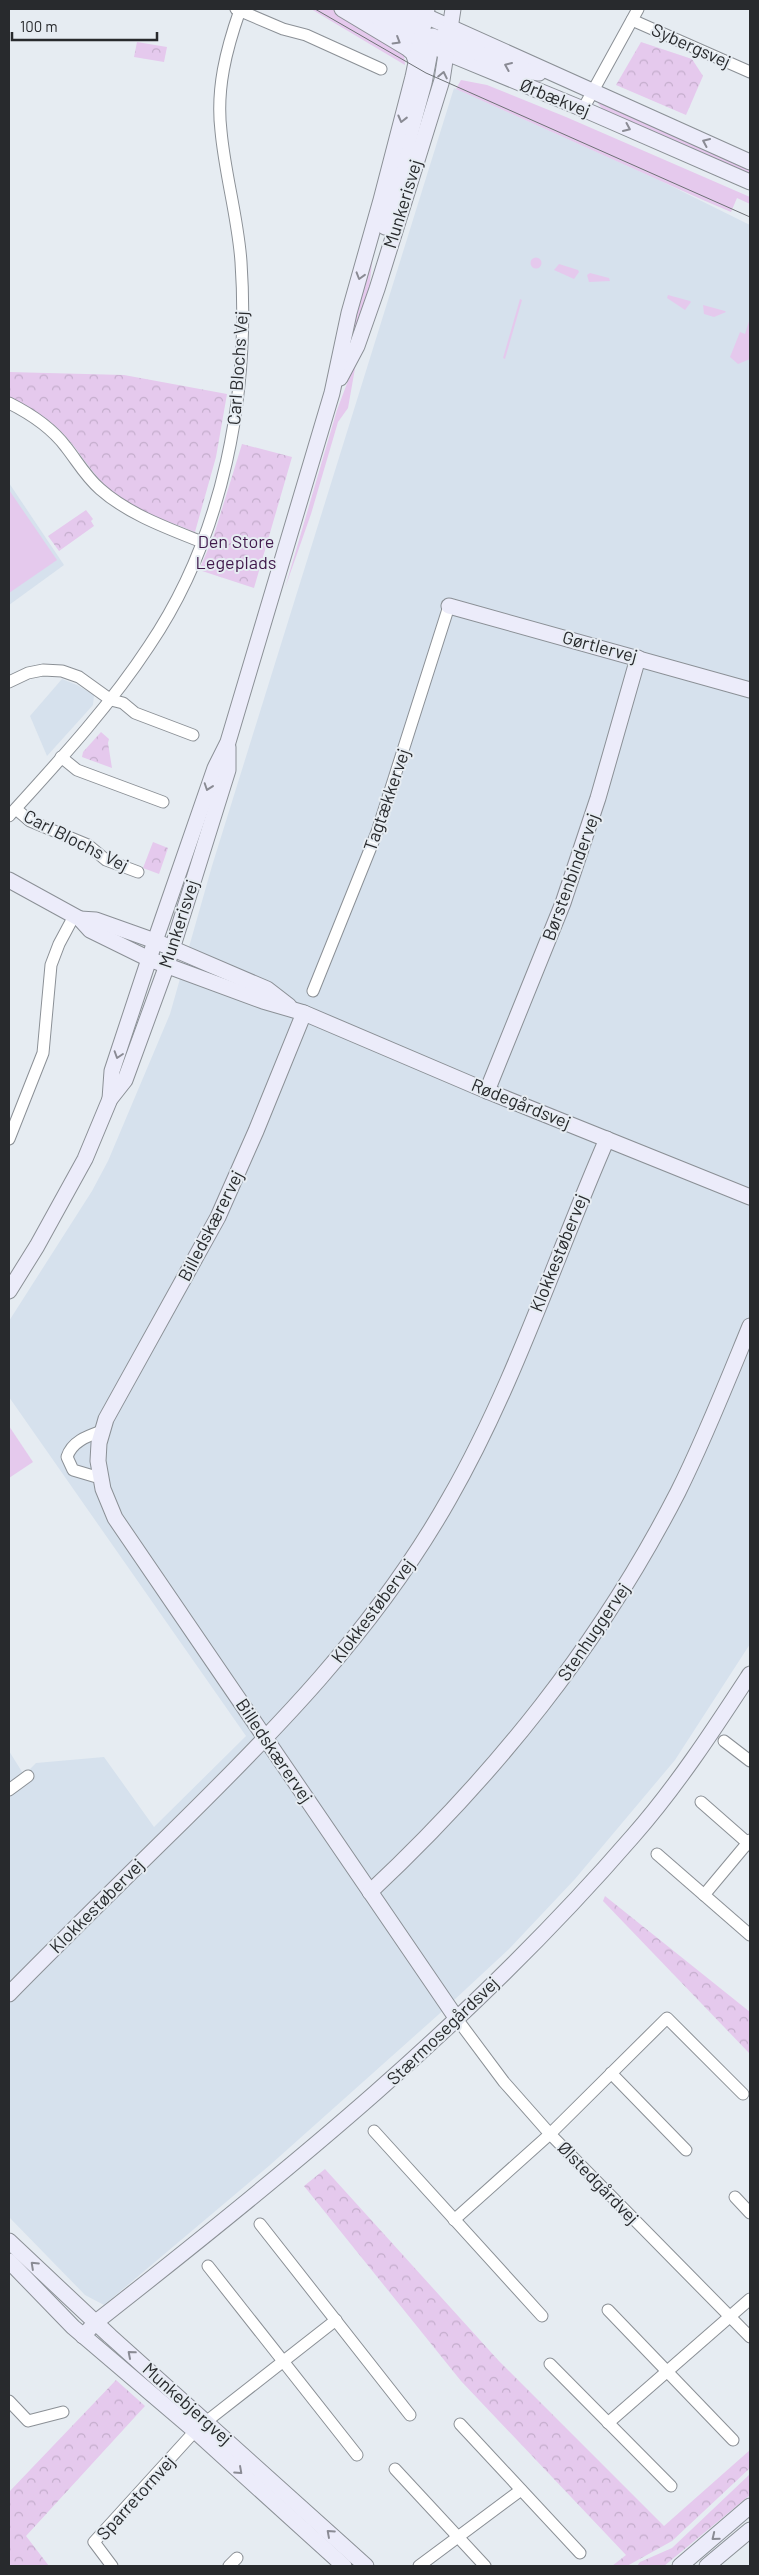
<svg xmlns="http://www.w3.org/2000/svg" width="759" height="2575" font-family="Barlow,sans-serif">
	<defs>
		<pattern id="forest-crowns" width="20" height="18" patternUnits="userSpaceOnUse" patternTransform="scale(1.25)"><rect width="20" height="18" fill="#e5c9ed"/><path d="M2 6a3 3 0 1 1 6 0M12 15a3 3 0 1 1 6 0" fill="none" stroke="#c4adcc"/></pattern>
	</defs>
	<rect width="100%" height="100%" fill="#e6ecf2"/>
	<g fill="#d6e1ed">
		<path d="M 454,88 L 661,181 L 750,225 L 750,1644 L 675,1760 L 575,1879 L 509,1949 L 438,2015 L 270,2165 L 104,2305 L 85,2295 L 9,2217 L 9,1751 L 24,1775 L 36,1763 L 104,1757 L 154,1827 L 246,1736 L 9,1397 L 9,1321 L 92,1191 L 108,1161 L 170,1014 L 212,866 Z"/>
		<path d="M 9,483 L 64,565 L 9,605 Z"/>
		<path d="M 62,679 L 77,685 L 94,695 L 93,705 L 47,756 L 30,716 Z"/>
	</g>
	<g fill="#e5c9ed">
		<path d="M 311,9 L 332,9 L 404,53 L 405,65 Z"/>
		<path d="M 461,80 L 487,85 L 566,117 L 750,197 L 750,204 L 737,198 L 731,212 L 703,200 L 456,89 Z"/>
		<path d="M 597,102 L 750,168 L 750,175 L 604,111 Z"/>
		<path d="M 374,246 L 368,298 L 344,357 Z"/>
		<circle cx="536" cy="263" r="5.5"/>
		<path d="M 559,264 L 578,270 L 579,272 L 574,279 L 554,270 Z"/>
		<path d="M 590,273 L 609,278 L 610,281 L 589,282 L 587,275 Z"/>
		<path d="M 668,295 L 690,301 L 691,302 L 685,310 L 667,298 Z"/>
		<path d="M 520,299 L 522,300 L 505,359 L 503,358 Z"/>
		<path d="M 703,305 L 725,311 L 726,312 L 714,317 L 704,314 Z"/>
		<path d="M 750,318 L 750,359 L 738,364 L 730,357 L 740,332 L 745,334 Z"/>
		<path d="M 357,357 L 348,408 L 338,422 L 311,514 L 285,588 L 337,410 Z"/>
		<path d="M 9,490 L 57,560 L 9,593 Z"/>
		<path d="M 9,1426 L 33,1462 L 9,1478 Z"/>
	</g>
	<g fill="url(#forest-crowns)">
		<path d="M 137,42 L 167,47 L 164,62 L 134,57 Z"/>
		<path d="M 641,42 L 692,59 L 703,76 L 686,115 L 616,85 Z"/>
		<path d="M 9,372 L 124,375 L 227,394 L 216,457 L 195,532 C 168,521 138,512 115,494 C 90,475 78,445 54,425 C 41,413 25,405 9,397 Z"/>
		<path d="M 242,444 L 292,457 L 254,588 L 199,570 L 213,538 Z"/>
		<path d="M 86,510 L 93,519 L 91,521 L 94,526 L 59,551 L 48,536 Z"/>
		<path d="M 101,732 L 109,739 L 108,743 L 112,768 L 82,757 L 83,752 Z"/>
		<path d="M 153,842 L 168,848 L 159,874 L 143,868 Z"/>
		<path d="M 605,1896 L 750,2012 L 750,2054 L 603,1901 Z"/>
		<path d="M 325,2169 L 498,2360 L 664,2526 L 750,2450 L 750,2468 L 672,2541 L 627,2566 L 612,2566 L 626,2555 L 461,2381 L 304,2186 Z"/>
		<path d="M 116,2380 L 145,2406 L 26,2536 L 49,2566 L 9,2566 L 9,2492 Z"/>
		<path d="M 750,2474 L 750,2495 L 664,2566 L 637,2566 L 640,2562 L 672,2548 Z"/>
	</g>
	<g fill="none" stroke-linecap="round" stroke-linejoin="round">
		<defs>
			<g id="street">
				<path d="M 236,9 L 283,29 L 306,35 L 381,69"/>
				<path d="M 632,20 L 750,72"/>
				<path d="M 583,109 L 638,9"/>
				<path d="M 9,403 C 31,414 51,427 66,447 C 77,461 86,477 100,489 C 128,514 167,528 202,542"/>
				<path d="M 9,682 L 28,673 L 43,670 L 62,671 L 79,677 L 111,700 L 123,703 L 135,713 L 193,735"/>
				<path d="M 61,757 L 77,770 L 163,802"/>
				<path d="M 16,809 L 30,821 L 88,845 L 106,860 L 138,872"/>
				<path d="M 9,816 C 58,762 109,707 149,646 C 224,535 250,394 241,262 C 238,218 225,175 221,131 C 216,89 226,50 240,10"/>
				<path d="M 313,991 L 377,832 L 449,606"/>
				<path d="M 9,1139 L 43,1053 L 51,965 L 59,944 L 74,916"/>
				<path d="M 100,1478 L 73,1470 L 67,1457 C 72,1441 88,1436 102,1431"/>
				<path d="M 724,1741 L 750,1761"/>
				<path d="M 9,1790 L 28,1776"/>
				<path d="M 701,1802 L 750,1845"/>
				<path d="M 657,1854 L 750,1935"/>
				<path d="M 704,1895 L 750,1840"/>
				<path d="M 457,2019 L 504,2082 L 550,2134 L 750,2337"/>
				<path d="M 611,2073 L 686,2150"/>
				<path d="M 374,2131 L 542,2316"/>
				<path d="M 735,2197 L 750,2213"/>
				<path d="M 454,2220 L 550,2134 L 667,2018 L 743,2094"/>
				<path d="M 260,2224 L 410,2415"/>
				<path d="M 208,2266 L 357,2455"/>
				<path d="M 608,2310 L 733,2440"/>
				<path d="M 550,2364 L 671,2486"/>
				<path d="M 9,2401 L 28,2421 L 63,2412"/>
				<path d="M 207,2421 L 336,2320"/>
				<path d="M 608,2423 L 750,2299"/>
				<path d="M 460,2424 L 580,2553"/>
				<path d="M 395,2469 L 485,2566"/>
				<path d="M 112,2566 L 94,2542 L 195,2431"/>
				<path d="M 229,2566 L 237,2558"/>
				<path d="M 419,2566 L 521,2490"/>
			</g>
			<g id="secondary">
				<path d="M 342,9 L 407,48 L 413,53 L 416,61"/>
				<path d="M 363,9 L 447,53 L 583,109 L 750,182"/>
				<path d="M 385,9 L 420,24"/>
				<path d="M 410,9 L 750,162"/>
				<path d="M 441,37 L 516,69 L 539,73"/>
				<path d="M 385,227 L 424,83 L 433,36"/>
				<path d="M 340,378 L 357,346 L 377,289 L 442,80 L 453,9"/>
				<path d="M 449,606 L 750,690"/>
				<path d="M 9,880 L 80,919 L 90,930 L 149,959 L 263,1001 L 304,1013 L 487,1091 L 750,1197"/>
				<path d="M 80,919 L 96,920 L 155,941 L 267,989 L 289,1006"/>
				<path d="M 304,1013 L 256,1131 L 218,1217 L 106,1419 L 99,1443 L 98,1461 L 103,1489 L 115,1518 L 457,2019"/>
				<path d="M 487,1091 L 563,903 L 598,798 L 638,658"/>
				<path d="M 110,1099 L 112,1071 L 155,941 L 215,768 L 228,742 L 332,393 L 349,313 L 381,200 L 413,77 L 427,9"/>
				<path d="M 9,1291 L 37,1246 L 85,1159 L 110,1099 L 125,1080 L 167,965 L 228,770 L 228,747"/>
				<path d="M 370,1892 C 495,1775 599,1646 678,1492 C 705,1438 727,1382 750,1326"/>
				<path d="M 9,1994 C 61,1941 114,1889 167,1837 C 274,1732 375,1630 449,1499 C 514,1386 555,1258 607,1139"/>
				<path d="M 9,2241 L 110,2336 L 366,2566"/>
				<path d="M 9,2261 L 73,2327 L 195,2431 L 344,2566"/>
				<path d="M 83,2336 L 96,2322 C 286,2173 474,2020 633,1836 C 677,1786 714,1729 750,1674"/>
				<path d="M 680,2566 L 750,2506"/>
				<path d="M 707,2566 L 750,2530"/>
			</g>
		</defs>
		<use href="#street" stroke="#8b9096" stroke-width="13"/>
		<use href="#secondary" stroke="#8b9096" stroke-width="17"/>
		<use href="#street" stroke="#fff" stroke-width="11"/>
		<use href="#secondary" stroke="#ececfa" stroke-width="15"/>
		<path stroke="#6e7276" stroke-width="1" d="M 315,9 L 426,73 L 750,217"/>
	</g>
	<defs><path id="oneway-chevron" d="M-2-3.5L2.5 0L-2 3.5" fill="none" stroke-width="1.6" stroke-linecap="round" stroke-linejoin="round" transform="scale(1.25)"/></defs>
	<g stroke="#8a8b94">
		<use href="#oneway-chevron" transform="translate(397 41) rotate(31)"/>
		<use href="#oneway-chevron" transform="translate(508 66) rotate(-157)"/>
		<use href="#oneway-chevron" transform="translate(443 75) rotate(-78)"/>
		<use href="#oneway-chevron" transform="translate(402 119) rotate(104)"/>
		<use href="#oneway-chevron" transform="translate(627 128) rotate(24)"/>
		<use href="#oneway-chevron" transform="translate(706 142) rotate(-156)"/>
		<use href="#oneway-chevron" transform="translate(360 276) rotate(107)"/>
		<use href="#oneway-chevron" transform="translate(208 787) rotate(109)"/>
		<use href="#oneway-chevron" transform="translate(118 1055) rotate(108)"/>
		<use href="#oneway-chevron" transform="translate(34 2265) rotate(-137)"/>
		<use href="#oneway-chevron" transform="translate(131 2354) rotate(-139)"/>
		<use href="#oneway-chevron" transform="translate(239 2471) rotate(42)"/>
		<use href="#oneway-chevron" transform="translate(330 2533) rotate(-138)"/>
		<use href="#oneway-chevron" transform="translate(715 2537) rotate(141)"/>
	</g>
	<g text-anchor="middle" stroke-width="4" stroke-linejoin="round" paint-order="stroke">
		<g font-size="18" fill="#282a2d" stroke="#e6ecf2">
			<text transform="translate(691 46) rotate(24)" y="6">Sybergsvej</text>
			<text transform="translate(555 98) rotate(22)" y="6">Ørbækvej</text>
			<text transform="translate(403 204) rotate(-73)" y="6">Munkerisvej</text>
			<text transform="translate(238 368) rotate(-86)" y="6">Carl Blochs Vej</text>
			<text transform="translate(600 647) rotate(15)" y="6">Gørtlervej</text>
			<text transform="translate(387 800) rotate(-71)" y="6">Tagtækkervej</text>
			<text transform="translate(76 841) rotate(27)" y="6">Carl Blochs Vej</text>
			<text transform="translate(571 877) rotate(-70)" y="6">Børstenbindervej</text>
			<text transform="translate(179 924) rotate(-72)" y="6">Munkerisvej</text>
			<text transform="translate(521 1104) rotate(22)" y="6">Rødegårdsvej</text>
			<text transform="translate(211 1226) rotate(-63)" y="6">Billedskærervej</text>
			<text transform="translate(559 1253) rotate(-68)" y="6">Klokkestøbervej</text>
			<text transform="translate(373 1611) rotate(-53)" y="6">Klokkestøbervej</text>
			<text transform="translate(594 1632) rotate(-56)" y="6">Stenhuggervej</text>
			<text transform="translate(274 1751) rotate(56)" y="6">Billedskærervej</text>
			<text transform="translate(97 1906) rotate(-45)" y="6">Klokkestøbervej</text>
			<text transform="translate(443 2031) rotate(-44)" y="6">Stærmosegårdsvej</text>
			<text transform="translate(598 2183) rotate(46)" y="6">Ølstedgårdvej</text>
			<text transform="translate(187 2404) rotate(42)" y="6">Munkebjergvej</text>
			<text transform="translate(136 2498) rotate(-48)" y="6">Sparretornvej</text>
		</g>
		<g font-size="18" fill="#411a4c" stroke="#e6ecf2">
			<text x="236" y="548">Den Store<tspan x="236" dy="21">Legeplads</tspan></text>
		</g>
	</g>
	<rect width="759" height="2575" fill="none" stroke="#282a2d" stroke-width="20"/>
	<path d="M12 32v8h145v-8" fill="none" stroke="#282a2d" stroke-width="2.5"/>
	<text x="20" y="32" font-size="15" fill="#282a2d" stroke="#e6ecf2" stroke-width="4" paint-order="stroke">100 m</text>
</svg>
